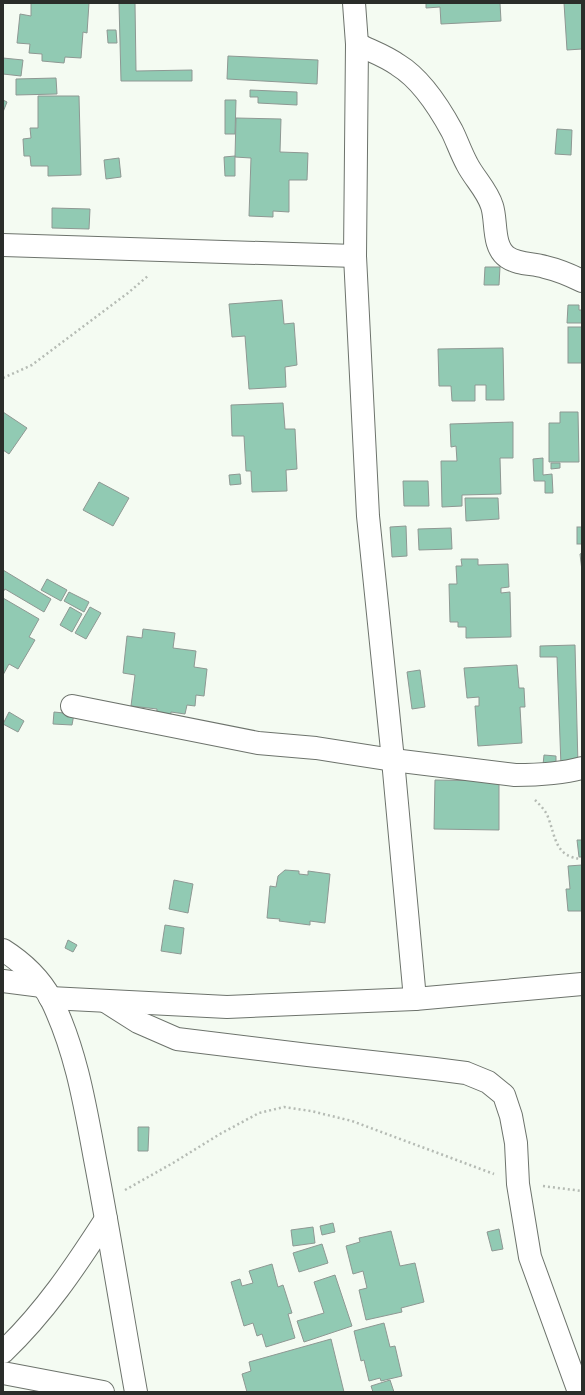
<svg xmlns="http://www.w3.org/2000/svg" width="585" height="1395" font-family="'Exo 2',sans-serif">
	<rect width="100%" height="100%" fill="#f4fbf2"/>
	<g fill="#91cab3" stroke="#8e9893">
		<path d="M 31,3 L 89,3 L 87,33 L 83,32 L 81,58 L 65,57 L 64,63 L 42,61 L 42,54 L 29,53 L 30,44 L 17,43 L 20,14 L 31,16 Z"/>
		<path d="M 119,3 L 135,3 L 136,71 L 192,70 L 192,81 L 121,81 Z"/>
		<path d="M 426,3 L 500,3 L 501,21 L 441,24 L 440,7 L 426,8 Z"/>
		<path d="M 564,3 L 582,3 L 582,49 L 567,50 Z"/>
		<path d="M 107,30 L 116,30 L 117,43 L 108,43 Z"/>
		<path d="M 228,56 L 318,60 L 317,84 L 227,79 Z"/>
		<path d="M 3,58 L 23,60 L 21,76 L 3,74 Z"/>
		<path d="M 56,78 L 57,94 L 16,95 L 16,79 Z"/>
		<path d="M 250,90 L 297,92 L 297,105 L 258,103 L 258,97 L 250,97 Z"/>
		<path d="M 38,96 L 79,96 L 81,175 L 48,176 L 48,166 L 31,166 L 30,156 L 24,156 L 23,139 L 31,138 L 30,128 L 38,128 Z"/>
		<path d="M 3,100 L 7,102 L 3,112 Z"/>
		<path d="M 225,100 L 236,100 L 235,134 L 225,134 Z"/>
		<path d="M 236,118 L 281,119 L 280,152 L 308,153 L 307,180 L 289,180 L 289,212 L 273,211 L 273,217 L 249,216 L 251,158 L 235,157 Z"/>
		<path d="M 557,129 L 572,130 L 571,155 L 555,154 Z"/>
		<path d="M 235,156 L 235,176 L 225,176 L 224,157 Z"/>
		<path d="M 119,158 L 121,177 L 106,179 L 104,160 Z"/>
		<path d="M 52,208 L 90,209 L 89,229 L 52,228 Z"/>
		<path d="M 485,267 L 500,267 L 499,285 L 484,285 Z"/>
		<path d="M 282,300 L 284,324 L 294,323 L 297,365 L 285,367 L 286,387 L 249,389 L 245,336 L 232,337 L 229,304 Z"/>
		<path d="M 568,305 L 579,305 L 579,310 L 582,310 L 582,323 L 567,323 Z"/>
		<rect x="568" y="327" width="14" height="36"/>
		<path d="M 503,348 L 504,400 L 486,400 L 486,385 L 475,385 L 475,401 L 452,401 L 451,386 L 439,386 L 438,349 Z"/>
		<path d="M 283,403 L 285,429 L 295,429 L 297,469 L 286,470 L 287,491 L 252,492 L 251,471 L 246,471 L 244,436 L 232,436 L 231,405 Z"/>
		<path d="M 3,412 L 27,428 L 9,454 L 3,450 Z"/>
		<path d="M 560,412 L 578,412 L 579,462 L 549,462 L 549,423 L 560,423 Z"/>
		<path d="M 513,422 L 513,458 L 500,458 L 501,494 L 462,495 L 462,506 L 442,507 L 441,461 L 457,461 L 456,446 L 451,447 L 450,424 Z"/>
		<path d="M 543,458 L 543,475 L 552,474 L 553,493 L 545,493 L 545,481 L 534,481 L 533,459 Z"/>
		<path d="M 551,463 L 560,463 L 560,468 L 551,469 Z"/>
		<path d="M 240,474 L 241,484 L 230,485 L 229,475 Z"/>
		<path d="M 403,481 L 428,481 L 429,506 L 404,506 Z"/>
		<path d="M 99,482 L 129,498 L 113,526 L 83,510 Z"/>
		<path d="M 465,498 L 498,498 L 499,519 L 466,521 Z"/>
		<path d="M 406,526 L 407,556 L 392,557 L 390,527 Z"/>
		<rect x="577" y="527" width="5" height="17"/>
		<path d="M 451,528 L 452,549 L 419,550 L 418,529 Z"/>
		<path d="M 582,553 L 582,571 L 580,554 Z"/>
		<path d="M 461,559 L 478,559 L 478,565 L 508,564 L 509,587 L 501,588 L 501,593 L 510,592 L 511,637 L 466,638 L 466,627 L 458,627 L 458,622 L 450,622 L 449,584 L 457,584 L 456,566 L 462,566 Z"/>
		<path d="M 3,570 L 51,599 L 44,612 L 5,589 L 3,592 Z"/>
		<path d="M 47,579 L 67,590 L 61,601 L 41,590 Z"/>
		<path d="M 69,592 L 89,602 L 84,612 L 64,601 Z"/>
		<path d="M 3,598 L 39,619 L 29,637 L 35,640 L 18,669 L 9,664 L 3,675 Z"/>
		<path d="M 70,607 L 82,614 L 72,632 L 60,625 Z"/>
		<path d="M 90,607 L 101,613 L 86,639 L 75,633 Z"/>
		<path d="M 143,629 L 175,633 L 173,648 L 196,651 L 194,667 L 207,669 L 204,696 L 196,695 L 195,706 L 187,705 L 185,714 L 171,712 L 170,721 L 156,719 L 157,709 L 131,706 L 135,675 L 123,673 L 127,636 L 142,638 Z"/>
		<path d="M 575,645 L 578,766 L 561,766 L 557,657 L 540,657 L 540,646 Z"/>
		<path d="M 517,665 L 519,688 L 524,688 L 525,707 L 520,707 L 522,743 L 478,746 L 475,706 L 479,706 L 479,697 L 467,698 L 464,668 Z"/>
		<path d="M 420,670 L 425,707 L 412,709 L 407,672 Z"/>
		<path d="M 9,712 L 24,721 L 18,732 L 3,724 Z"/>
		<path d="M 54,712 L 74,714 L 72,725 L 53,724 Z"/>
		<path d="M 544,755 L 556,756 L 556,766 L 543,765 Z"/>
		<path d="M 435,780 L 499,781 L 499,830 L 434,829 Z"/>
		<path d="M 577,840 L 582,840 L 582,857 L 579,857 Z"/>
		<path d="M 582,865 L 582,911 L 568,911 L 566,889 L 570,889 L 568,866 Z"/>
		<path d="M 285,870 L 299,871 L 299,874 L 308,875 L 308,871 L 330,874 L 325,923 L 310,921 L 310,925 L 279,921 L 280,919 L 267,918 L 270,886 L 276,887 L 278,876 Z"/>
		<path d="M 174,880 L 193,884 L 188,913 L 169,909 Z"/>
		<path d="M 165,925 L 184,928 L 181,954 L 161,951 Z"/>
		<path d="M 68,940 L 77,945 L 73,952 L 65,948 Z"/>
		<path d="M 138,1127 L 149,1127 L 148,1151 L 138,1151 Z"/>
		<path d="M 333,1223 L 335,1232 L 322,1235 L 320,1226 Z"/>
		<path d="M 313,1227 L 315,1243 L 293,1246 L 291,1230 Z"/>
		<path d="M 499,1229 L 503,1249 L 492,1251 L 487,1232 Z"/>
		<path d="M 391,1231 L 400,1266 L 415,1263 L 424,1302 L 401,1308 L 402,1312 L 366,1320 L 359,1290 L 367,1288 L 363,1271 L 353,1274 L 346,1246 L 360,1242 L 359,1238 Z"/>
		<path d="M 322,1244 L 328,1263 L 299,1272 L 293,1253 Z"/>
		<path d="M 272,1264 L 278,1287 L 283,1285 L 292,1313 L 288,1314 L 295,1338 L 266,1347 L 262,1334 L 257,1336 L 253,1323 L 244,1326 L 231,1282 L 240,1279 L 242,1286 L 253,1283 L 249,1271 Z"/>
		<path d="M 335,1275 L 352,1326 L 304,1342 L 297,1321 L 324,1313 L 314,1282 Z"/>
		<path d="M 384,1323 L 390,1347 L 395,1346 L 402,1376 L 381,1381 L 380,1378 L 369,1381 L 364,1360 L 361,1361 L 354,1331 Z"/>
		<path d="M 331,1339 L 344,1392 L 247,1392 L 242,1374 L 251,1371 L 249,1362 Z"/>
		<path d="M 390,1380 L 394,1392 L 373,1392 L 371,1386 Z"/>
	</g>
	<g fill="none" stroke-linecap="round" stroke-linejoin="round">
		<defs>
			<g id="minor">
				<path d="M 354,3 L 357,44 L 355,256 L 368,516 L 393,760 L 415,999"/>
				<path d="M 357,44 C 371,51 386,56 398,65 C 421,79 439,107 452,131 C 457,141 461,153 467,164 C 474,178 487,190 492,206 C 497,221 492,246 507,257 C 519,265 532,263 545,267 C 558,270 570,275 582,281"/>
				<path d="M 3,245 L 355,256"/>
				<path d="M 72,706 L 258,743 L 316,748 L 393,760 L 515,775 C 537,775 560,774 582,768"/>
				<path d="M 3,950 C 22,962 40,979 51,999 C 76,1050 85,1105 95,1159 C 110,1237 122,1314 136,1392"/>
				<path d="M 3,981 L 42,986"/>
				<path d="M 50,998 L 227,1007 L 415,999 L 582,984"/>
				<path d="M 105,1001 L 138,1022 L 177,1039 L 308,1055 L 435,1069 L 466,1073 L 488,1082 L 504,1095 L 511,1116 L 516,1143 L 518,1184 L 530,1257 L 579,1392"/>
				<path d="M 3,1352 C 45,1312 75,1267 106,1219"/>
				<path d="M 3,1373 L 103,1392"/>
			</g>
		</defs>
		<use href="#minor" stroke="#6d736c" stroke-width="24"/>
		<g stroke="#b5bbb4" stroke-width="2.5" stroke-dasharray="2 3" stroke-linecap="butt">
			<path d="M 3,378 L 32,365 L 128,293 L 149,275"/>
			<path d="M 535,800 C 540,805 546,811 548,817 C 556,838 555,857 582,859"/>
			<path d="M 543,1186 L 582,1191"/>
			<path d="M 125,1190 L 173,1163 L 220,1134 L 259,1113 L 284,1107 L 311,1111 L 352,1121 L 494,1174"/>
		</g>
		<use href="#minor" stroke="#fff" stroke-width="22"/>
	</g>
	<rect width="585" height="1395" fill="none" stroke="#2a2d2a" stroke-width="8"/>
</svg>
